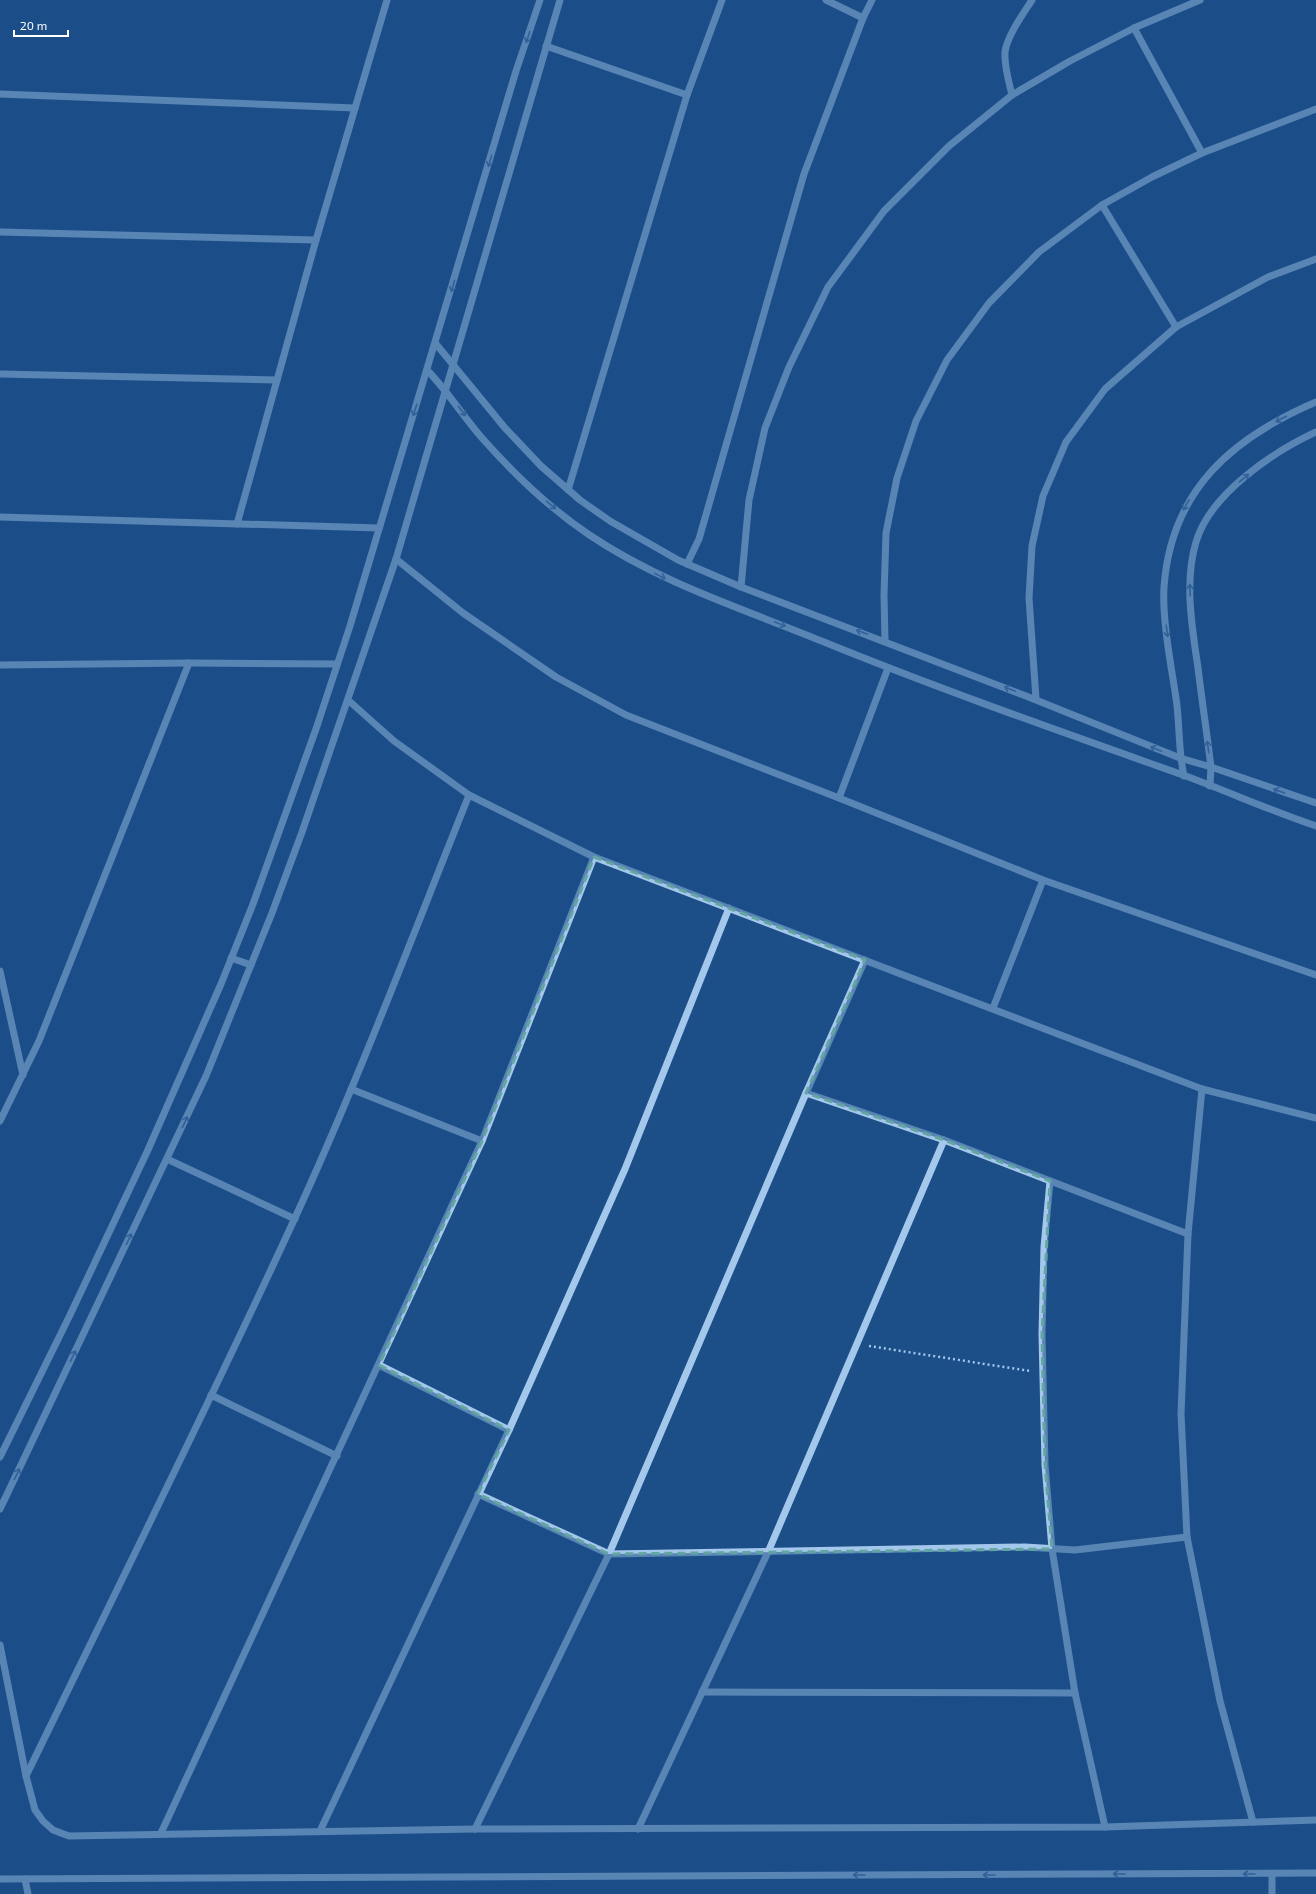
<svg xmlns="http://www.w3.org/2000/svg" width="1316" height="1894" font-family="'Exo 2',sans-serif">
	<rect width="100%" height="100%" fill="#1c4e88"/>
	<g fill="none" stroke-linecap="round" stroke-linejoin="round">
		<path stroke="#a4c7ec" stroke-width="2.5" stroke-dasharray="2 3" stroke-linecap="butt" d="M 869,1346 L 1030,1371"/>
		<g stroke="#a4c7ec" stroke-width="7">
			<path d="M 826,0 L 863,18"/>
			<path d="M 1134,28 L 1202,153"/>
			<path d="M 546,46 L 687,95"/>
			<path d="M 0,94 L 355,108"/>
			<path d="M 1012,95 C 1009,82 1004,66 1005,52 C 1007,36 1023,14 1032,0"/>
			<path d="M 1102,205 L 1176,327"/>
			<path d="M 0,232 L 316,240"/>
			<path d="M 436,344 L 505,428 L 541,466 L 580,500 L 610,521 L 678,560 L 741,587 L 1026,696 L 1180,758 L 1211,767 L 1316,803"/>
			<path d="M 428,371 C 448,392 463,416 482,438 C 514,474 548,507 588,534 C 660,583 744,609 824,642 C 942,690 1062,732 1183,775 C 1227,791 1271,811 1316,826"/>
			<path d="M 0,374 L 277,380"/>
			<path d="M 568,490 L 687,95 L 722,0"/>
			<path d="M 0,517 L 379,528"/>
			<path d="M 237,524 L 316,240 L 387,0"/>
			<path d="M 396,559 L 463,613 L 556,677 L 626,715 L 839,798 L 1043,880 L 1316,975"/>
			<path d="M 687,564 L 699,539 L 804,174 L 863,18 L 872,0"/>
			<path d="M 741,587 L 749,500 L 765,428 L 789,367 L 828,287 L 884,211 L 949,146 L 1012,95 L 1070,61 L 1134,28 L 1200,0"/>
			<path d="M 885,641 L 884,595 L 886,533 L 897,478 L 916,421 L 947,360 L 989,303 L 1039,252 L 1102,205 L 1152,177 L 1202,153 L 1316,109"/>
			<path d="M 0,665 L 189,663 L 337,664"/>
			<path d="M 1036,699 L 1029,598 L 1032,546 L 1043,496 L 1066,442 L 1105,389 L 1176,327 L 1268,277 L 1316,259"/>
			<path d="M 348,700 L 394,741 L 469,795 L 594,857 L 1202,1089 L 1316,1118"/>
			<path d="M 1184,776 C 1178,750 1180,724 1176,698 C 1171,665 1162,619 1164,587 C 1171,490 1232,438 1316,402"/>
			<path d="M 1210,786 L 1211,767 C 1207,734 1202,701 1198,668 C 1192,627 1184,582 1196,542 C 1210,494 1273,452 1316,432"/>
			<path d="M 839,798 L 888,668"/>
			<path d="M 231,958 L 251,965"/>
			<path d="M 0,971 L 23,1075"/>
			<path d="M 993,1008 L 1043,880"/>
			<path d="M 351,1089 L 482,1141"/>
			<path d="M 1202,1089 L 1188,1234 L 1181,1414 L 1187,1537 L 1220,1701 L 1253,1822"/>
			<path d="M 806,1093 L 944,1140 L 1188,1234"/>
			<path d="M 0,1121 L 39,1041 L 189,663"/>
			<path d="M 167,1159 L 295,1219"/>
			<path d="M 1050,1181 L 1044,1247 L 1042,1334 L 1045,1465 L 1052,1549 L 1075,1693 L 1105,1827"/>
			<path d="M 379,1365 L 509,1430"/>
			<path d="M 211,1395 L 337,1456"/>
			<path d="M 0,1457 L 70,1315 L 147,1152 L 221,984 L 253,904 L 316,729 L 350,626 L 516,71 L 540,0"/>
			<path d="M 478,1494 L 609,1554 L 1025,1547 L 1075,1550 L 1187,1537"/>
			<path d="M 0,1509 L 206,1076 L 272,913 L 302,832 L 396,559 L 560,0"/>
			<path d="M 0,1645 L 26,1776 L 35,1810 L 43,1821 L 53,1830 L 69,1836 L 475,1829 L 1105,1827 L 1316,1820"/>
			<path d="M 702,1692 L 1075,1693"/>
			<path d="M 26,1776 C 116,1591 208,1407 294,1220 C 358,1081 412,937 469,795"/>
			<path d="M 475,1829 L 609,1554 L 806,1093 L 865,960"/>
			<path d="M 638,1829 L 768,1552 L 944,1140"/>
			<path d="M 320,1831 L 509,1430 L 625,1169 L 729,908"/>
			<path d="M 161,1833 L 482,1141 L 594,857"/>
			<path d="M 0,1879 L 1316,1873"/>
			<path d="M 25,1879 L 28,1894"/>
			<path d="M 1272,1894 L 1272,1874"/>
		</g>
	</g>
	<defs><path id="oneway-shaft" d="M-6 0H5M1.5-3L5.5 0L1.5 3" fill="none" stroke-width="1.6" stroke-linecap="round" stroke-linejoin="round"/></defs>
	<g stroke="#4c78ab">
		<use href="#oneway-shaft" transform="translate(528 37) rotate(108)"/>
		<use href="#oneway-shaft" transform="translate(490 161) rotate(106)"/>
		<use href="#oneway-shaft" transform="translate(453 286) rotate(106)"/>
		<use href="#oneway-shaft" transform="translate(415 410) rotate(108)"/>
		<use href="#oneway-shaft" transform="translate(462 411) rotate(53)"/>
		<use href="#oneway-shaft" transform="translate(1281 419) rotate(153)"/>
		<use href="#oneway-shaft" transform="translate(1244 478) rotate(-39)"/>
		<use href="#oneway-shaft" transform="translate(551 505) rotate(39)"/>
		<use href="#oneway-shaft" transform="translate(1186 505) rotate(120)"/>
		<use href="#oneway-shaft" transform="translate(660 576) rotate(26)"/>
		<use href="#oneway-shaft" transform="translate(1190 590) rotate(-92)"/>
		<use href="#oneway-shaft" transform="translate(780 624) rotate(22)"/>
		<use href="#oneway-shaft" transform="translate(1167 631) rotate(83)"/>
		<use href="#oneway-shaft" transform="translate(862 632) rotate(-159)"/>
		<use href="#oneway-shaft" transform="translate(1010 689) rotate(-159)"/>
		<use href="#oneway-shaft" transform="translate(1208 747) rotate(-98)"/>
		<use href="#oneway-shaft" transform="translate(1156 749) rotate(-158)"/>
		<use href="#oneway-shaft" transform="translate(1279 791) rotate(-161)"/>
		<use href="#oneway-shaft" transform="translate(185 1122) rotate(-65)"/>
		<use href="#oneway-shaft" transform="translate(129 1239) rotate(-65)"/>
		<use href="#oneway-shaft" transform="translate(73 1356) rotate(-64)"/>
		<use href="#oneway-shaft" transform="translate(17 1474) rotate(-64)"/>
		<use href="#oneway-shaft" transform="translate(1119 1874) rotate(180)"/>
		<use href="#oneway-shaft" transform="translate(1249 1874) rotate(180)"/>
		<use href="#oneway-shaft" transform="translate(859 1875) rotate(180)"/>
		<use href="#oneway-shaft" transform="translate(989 1875) rotate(180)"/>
	</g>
	<path d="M0 0H1316V1894H0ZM 594,857 L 865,960 L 806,1093 L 944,1140 L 1050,1181 L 1042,1334 L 1045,1465 L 1052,1549 L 609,1554 L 478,1494 L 509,1430 L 379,1365 L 482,1141 Z" fill="#1c4e88" fill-opacity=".55" fill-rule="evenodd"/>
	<path fill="none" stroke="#63a6a1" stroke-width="3" stroke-dasharray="8 5" stroke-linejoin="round" d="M 594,857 L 865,960 L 806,1093 L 944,1140 L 1050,1181 L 1042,1334 L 1045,1465 L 1052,1549 L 609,1554 L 478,1494 L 509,1430 L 379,1365 L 482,1141 Z"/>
	<path d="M14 30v6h54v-6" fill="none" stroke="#ffffff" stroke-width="2"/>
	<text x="20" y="30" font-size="12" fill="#ffffff" stroke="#1c4e88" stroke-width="3" paint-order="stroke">20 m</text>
</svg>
